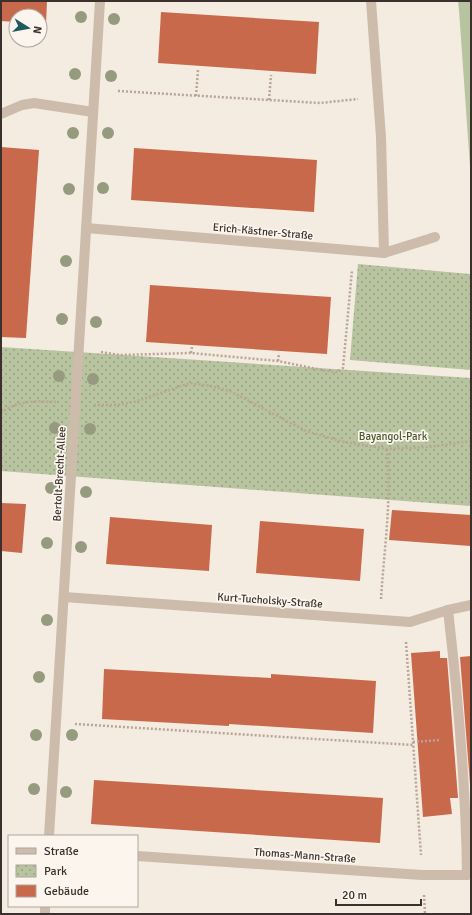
<svg xmlns="http://www.w3.org/2000/svg" width="472" height="915" font-family="Signika,sans-serif">
	<defs>
		<pattern id="park-dots" width="8" height="8" patternUnits="userSpaceOnUse"><rect width="8" height="8" fill="#b8c4a0"/><path d="M2 2h.1M6 6h.1" fill="none" stroke="#97a083" stroke-width="1.8" stroke-linecap="round"/></pattern>
	</defs>
	<rect width="100%" height="100%" fill="#f4ebe1"/>
	<path fill="#b8c4a0" d="M 458,1 L 471,1 L 471,181 L 459,10 Z"/>
	<g fill="url(#park-dots)">
		<path d="M 358,264 L 470,274 L 471,370 L 350,360 Z"/>
		<path d="M 1,347 L 471,378 L 471,506 L 1,471 Z"/>
	</g>
	<g fill="#c8694b">
		<path d="M 1,1 L 47,1 L 46,24 L 40,23 L 40,16 L 16,16 L 16,22 L 1,21 Z"/>
		<path d="M 161,12 L 319,22 L 316,74 L 158,63 Z"/>
		<path d="M 1,147 L 39,150 L 26,338 L 1,337 Z"/>
		<path d="M 134,148 L 317,160 L 314,212 L 131,200 Z"/>
		<path d="M 150,285 L 331,297 L 327,354 L 146,342 Z"/>
		<path d="M 1,503 L 26,504 L 22,553 L 1,551 Z"/>
		<path d="M 392,510 L 471,515 L 471,546 L 389,540 Z"/>
		<path d="M 110,517 L 212,525 L 209,571 L 106,564 Z"/>
		<path d="M 260,521 L 364,529 L 360,581 L 256,573 Z"/>
		<path d="M 440,651 L 440,658 L 447,658 L 458,798 L 450,798 L 452,814 L 423,817 L 411,653 Z"/>
		<path d="M 471,656 L 471,797 L 460,657 Z"/>
		<path d="M 104,669 L 271,678 L 271,674 L 376,681 L 373,733 L 229,724 L 229,726 L 102,719 Z"/>
		<path d="M 94,780 L 383,798 L 380,843 L 91,824 Z"/>
	</g>
	<g fill="none" stroke-linecap="round" stroke-linejoin="round">
		<g stroke="#b9a596" stroke-width="2.5" stroke-dasharray="2 2" stroke-linecap="butt">
			<path d="M 118,91 L 320,103 L 358,99"/>
			<path d="M 196,96 L 198,70"/>
			<path d="M 269,100 L 271,75"/>
			<path d="M 101,352 L 120,355 L 191,353 L 278,361 L 327,371 L 338,372 L 343,368 L 352,270"/>
			<path d="M 191,353 L 192,347"/>
			<path d="M 278,361 L 279,353"/>
			<path d="M 94,405 L 117,405 L 134,402 L 190,383 L 211,386 L 230,391 L 306,431 L 344,442 L 387,449 L 429,447 L 471,441"/>
			<path d="M 1,413 C 18,400 35,401 56,402"/>
			<path d="M 381,599 C 384,550 392,499 387,449"/>
			<path d="M 406,642 L 421,855"/>
			<path d="M 75,724 L 413,745"/>
			<path d="M 413,742 L 440,740"/>
			<path d="M 424,895 L 425,914"/>
		</g>
		<g stroke="#cdbbac" stroke-width="10">
			<path d="M 371,1 L 381,137 L 384,253"/>
			<path d="M 471,605 L 448,610 C 458,697 466,786 467,875 L 471,873"/>
		</g>
		<g stroke="#cdbbac" stroke-width="10">
			<path d="M 1,114 L 22,105 L 34,103 L 93,112"/>
			<path d="M 86,228 L 384,253 L 435,237"/>
			<path d="M 64,597 L 410,622 L 448,610"/>
			<path d="M 49,836 L 100,1"/>
			<path d="M 137,856 L 422,875 L 467,875"/>
			<path d="M 45,914 L 45,906"/>
		</g>
	</g>
	<g fill="#969b7f">
		<circle cx="81" cy="17" r="6"/>
		<circle cx="114" cy="19" r="6"/>
		<circle cx="75" cy="74" r="6"/>
		<circle cx="111" cy="76" r="6"/>
		<circle cx="73" cy="133" r="6"/>
		<circle cx="108" cy="133" r="6"/>
		<circle cx="103" cy="188" r="6"/>
		<circle cx="69" cy="189" r="6"/>
		<circle cx="66" cy="261" r="6"/>
		<circle cx="62" cy="319" r="6"/>
		<circle cx="96" cy="322" r="6"/>
		<circle cx="59" cy="376" r="6"/>
		<circle cx="93" cy="379" r="6"/>
		<circle cx="55" cy="428" r="6"/>
		<circle cx="90" cy="429" r="6"/>
		<circle cx="51" cy="488" r="6"/>
		<circle cx="86" cy="492" r="6"/>
		<circle cx="47" cy="543" r="6"/>
		<circle cx="81" cy="547" r="6"/>
		<circle cx="47" cy="620" r="6"/>
		<circle cx="39" cy="677" r="6"/>
		<circle cx="36" cy="735" r="6"/>
		<circle cx="72" cy="735" r="6"/>
		<circle cx="34" cy="789" r="6"/>
		<circle cx="66" cy="792" r="6"/>
	</g>
	<g text-anchor="middle" stroke-width="3.5" stroke-linejoin="round" paint-order="stroke">
		<g font-size="11" fill="#3b302b" stroke="#fbf5ee">
			<text transform="translate(263 231) rotate(5)" y="4">Erich-Kästner-Straße</text>
			<text transform="translate(59 474) rotate(-87)" y="4">Bertolt-Brecht-Allee</text>
			<text transform="translate(270 600) rotate(4)" y="4">Kurt-Tucholsky-Straße</text>
			<text transform="translate(305 855) rotate(4)" y="4">Thomas-Mann-Straße</text>
		</g>
		<g font-size="11" fill="#4a5a2e" stroke="#fbf5ee">
			<text x="393" y="440">Bayangol-Park</text>
		</g>
	</g>
	<rect width="472" height="915" fill="none" stroke="#3b302b" stroke-width="4"/>
	<rect x="8" y="835" width="130" height="72" fill="#fbf5ee" stroke="#aea6a0"/>
	<rect x="16" y="848" width="20" height="6" fill="#cdbbac" stroke="#aea6a0"/>
	<text x="44" y="855" font-size="12" fill="#3b302b">Straße</text>
	<rect x="16" y="865" width="20" height="12" fill="url(#park-dots)" stroke="#aea6a0"/>
	<text x="44" y="875" font-size="12" fill="#3b302b">Park</text>
	<rect x="16" y="885" width="20" height="12" fill="#c8694b" stroke="#aea6a0"/>
	<text x="44" y="895" font-size="12" fill="#3b302b">Gebäude</text>
	<g transform="translate(28 28) rotate(101)"><circle r="19" fill="#fbf5ee" stroke="#aea6a0"/>
	<path d="M0-3L7 15L0 10L-7 15Z" fill="#1f5a5e"/>
	<text y="-6" font-size="11" font-weight="bold" text-anchor="middle" fill="#3b302b">N</text>
	</g>
	<path d="M336 899v6h85v-6" fill="none" stroke="#3b302b" stroke-width="2"/>
	<text x="342" y="899" font-size="12" fill="#3b302b" stroke="#fbf5ee" stroke-width="3" paint-order="stroke">20 m</text>
</svg>
